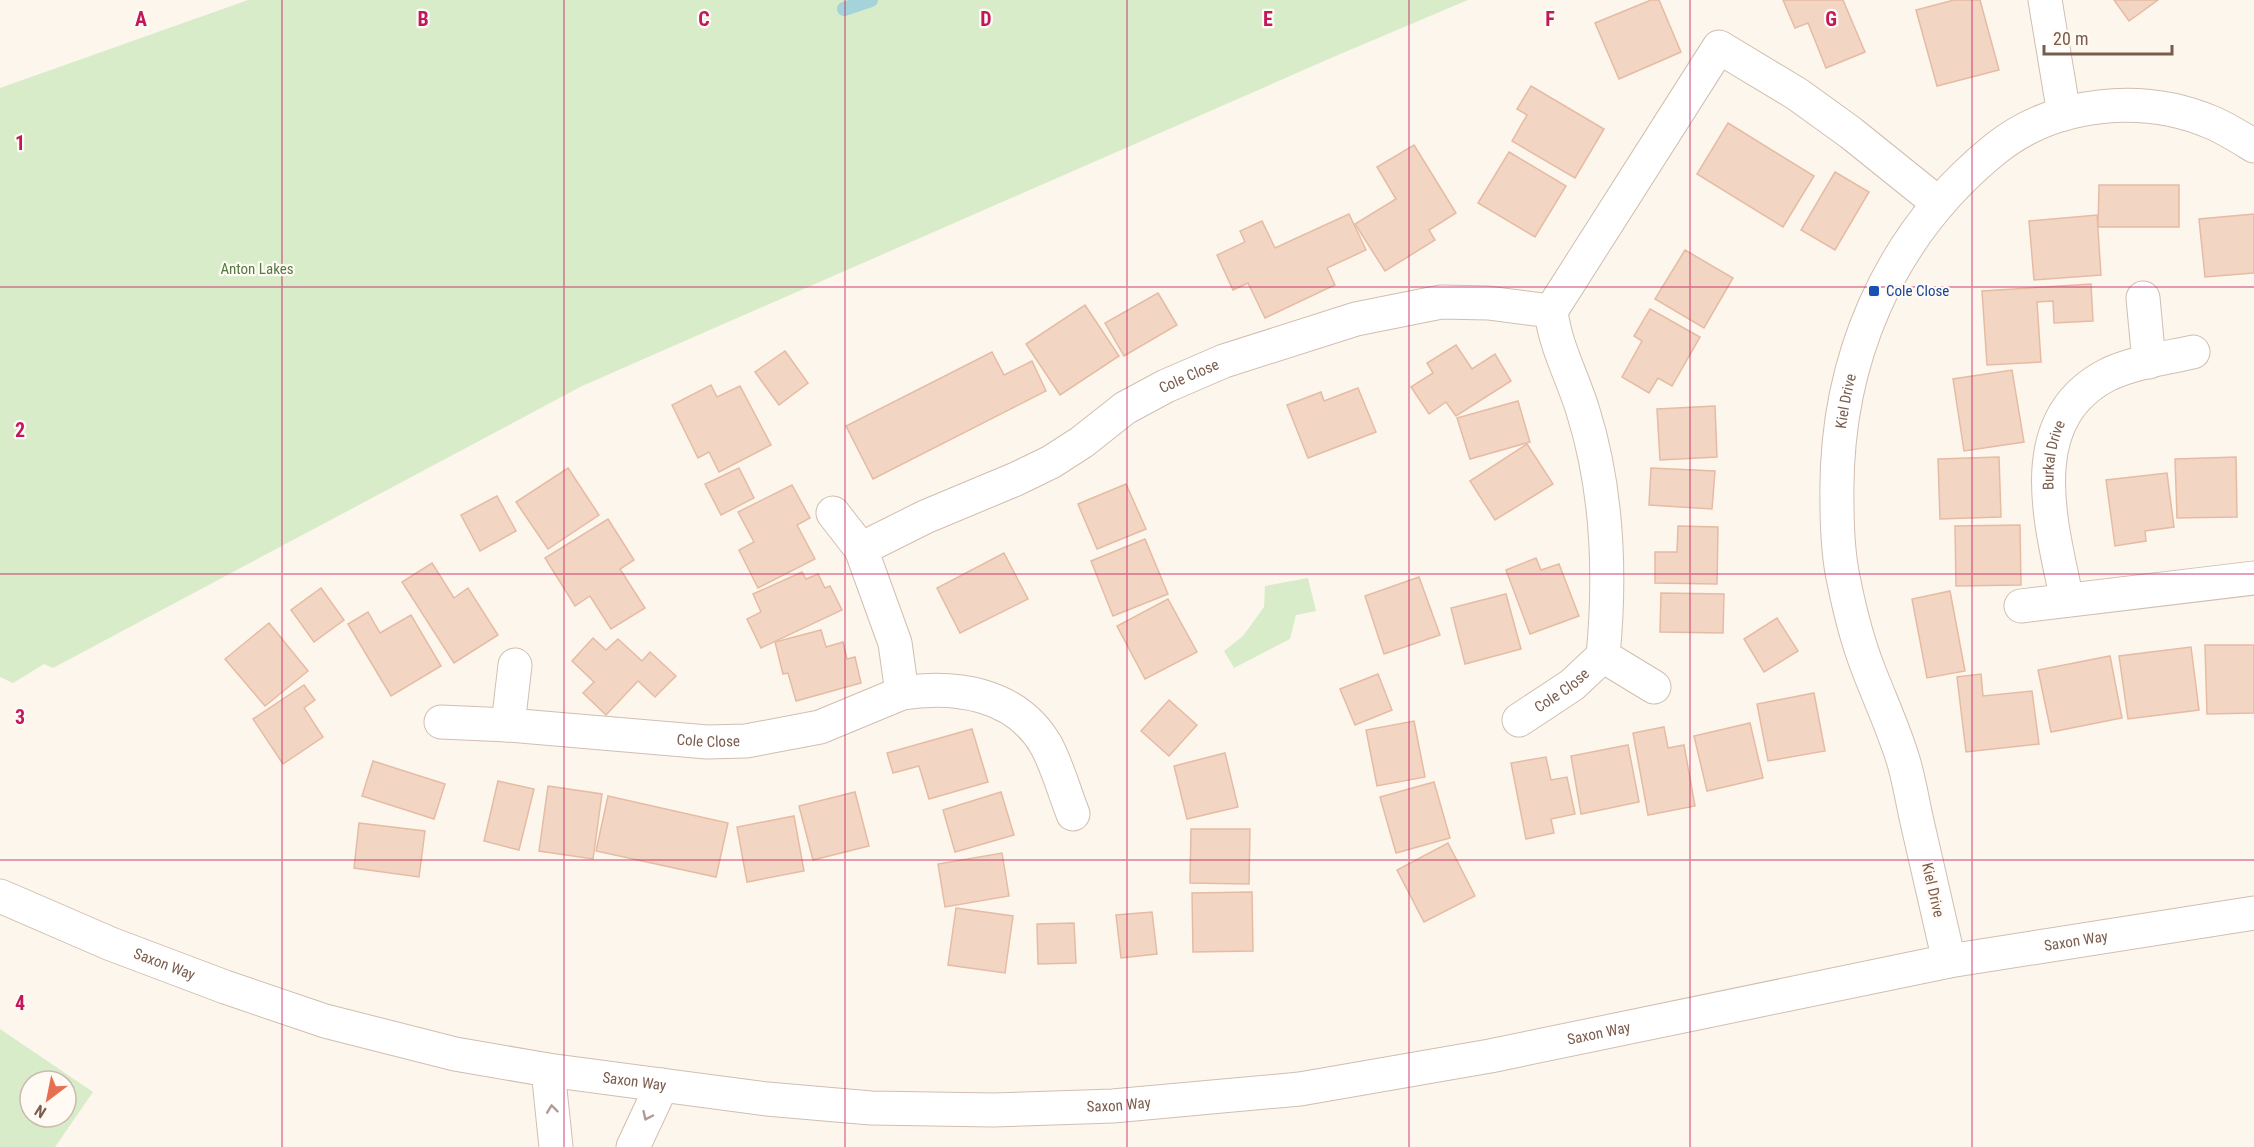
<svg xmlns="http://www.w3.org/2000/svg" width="2254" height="1147" font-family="'Roboto Condensed',sans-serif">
	<rect width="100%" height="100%" fill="#fdf6ec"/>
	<g fill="#d8ecc9" fill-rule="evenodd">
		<path d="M 248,0 L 1468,0 L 1338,55 L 582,386 L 53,668 L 44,664 L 13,683 L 0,677 L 0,88 Z"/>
		<path d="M 1308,578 L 1316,611 L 1296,615 L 1290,639 L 1234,668 L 1224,651 L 1243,636 L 1264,607 L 1265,586 Z"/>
		<path d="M 0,1029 L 93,1092 L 55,1147 L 0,1147 ZM 30,1081 L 66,1081 L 66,1117 L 30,1117 Z"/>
	</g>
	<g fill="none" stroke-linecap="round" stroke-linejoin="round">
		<path stroke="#a5d3da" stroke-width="14" d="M 844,9 L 871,0"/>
	</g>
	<g fill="#f3d5c3" stroke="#e6bba3" stroke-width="1.5">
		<path d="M 1651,0 L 1659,0 L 1681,52 L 1619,79 L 1595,23 Z"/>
		<path d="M 1783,0 L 1843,0 L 1865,52 L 1826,68 L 1808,23 L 1795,28 Z"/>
		<path d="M 1954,0 L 1980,0 L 1999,70 L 1937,86 L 1916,10 Z"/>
		<path d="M 2114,0 L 2158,0 L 2129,21 Z"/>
		<path d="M 1531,86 L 1604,129 L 1575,178 L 1512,141 L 1527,115 L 1517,109 Z"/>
		<path d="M 1728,123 L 1814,176 L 1783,227 L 1697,174 Z"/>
		<path d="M 1414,145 L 1456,213 L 1429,230 L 1435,240 L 1385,271 L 1355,224 L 1396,199 L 1377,167 Z"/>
		<path d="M 1509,152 L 1566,186 L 1535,237 L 1478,203 Z"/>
		<path d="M 1835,172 L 1869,192 L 1835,250 L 1801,230 Z"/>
		<path d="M 2099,185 L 2179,185 L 2179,227 L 2098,227 Z"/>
		<path d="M 1349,214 L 1366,250 L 1327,268 L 1335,285 L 1265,318 L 1248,283 L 1233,290 L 1217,255 L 1245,242 L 1240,231 L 1262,221 L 1275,248 Z"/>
		<path d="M 2254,214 L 2254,273 L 2205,277 L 2199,219 Z"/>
		<path d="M 2097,215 L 2101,275 L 2034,280 L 2029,221 Z"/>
		<path d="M 1685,250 L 1733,278 L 1704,328 L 1655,299 Z"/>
		<path d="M 2091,284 L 2093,321 L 2054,323 L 2053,301 L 2037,302 L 2041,362 L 1987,365 L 1982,291 Z"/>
		<path d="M 1158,293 L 1177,325 L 1124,356 L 1105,323 Z"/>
		<path d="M 1085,305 L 1119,356 L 1060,395 L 1026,344 Z"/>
		<path d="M 1650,309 L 1700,337 L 1672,386 L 1658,378 L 1649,393 L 1622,377 L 1642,341 L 1634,336 Z"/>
		<path d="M 1456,345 L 1472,369 L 1495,354 L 1511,381 L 1456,416 L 1446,402 L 1429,414 L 1411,387 L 1433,373 L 1427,363 Z"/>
		<path d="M 785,351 L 808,383 L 779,405 L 755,372 Z"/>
		<path d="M 992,352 L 1004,375 L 1032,361 L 1046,391 L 873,479 L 846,426 Z"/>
		<path d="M 2012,370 L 2024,442 L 1964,451 L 1953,379 Z"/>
		<path d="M 711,385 L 717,397 L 740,386 L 771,445 L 719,472 L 709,452 L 698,458 L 672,405 Z"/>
		<path d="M 1358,388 L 1376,432 L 1308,458 L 1287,405 L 1321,392 L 1324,401 Z"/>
		<path d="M 1518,401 L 1530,442 L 1470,459 L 1457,418 Z"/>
		<path d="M 1715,406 L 1717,457 L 1660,460 L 1657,409 Z"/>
		<path d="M 1527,444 L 1553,484 L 1495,520 L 1470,481 Z"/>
		<path d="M 1999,457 L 2001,517 L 1940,519 L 1938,459 Z"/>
		<path d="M 2236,457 L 2237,517 L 2177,518 L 2175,459 Z"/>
		<path d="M 568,468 L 599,515 L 548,549 L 516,502 Z"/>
		<path d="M 739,468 L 754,498 L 721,515 L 705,484 Z"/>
		<path d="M 1651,468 L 1715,471 L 1712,509 L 1649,505 Z"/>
		<path d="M 2167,473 L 2174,527 L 2145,531 L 2146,541 L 2115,546 L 2106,480 Z"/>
		<path d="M 1126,484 L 1146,529 L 1097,549 L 1078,504 Z"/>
		<path d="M 792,485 L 810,518 L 797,525 L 815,559 L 758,588 L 739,550 L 754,542 L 738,512 Z"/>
		<path d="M 497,496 L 516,531 L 480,551 L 461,515 Z"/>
		<path d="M 608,519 L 634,560 L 620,569 L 645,608 L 611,629 L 590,596 L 575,606 L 545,558 Z"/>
		<path d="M 2020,525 L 2021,585 L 1956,586 L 1955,526 Z"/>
		<path d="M 1678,526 L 1718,527 L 1717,584 L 1655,583 L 1655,552 L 1677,552 Z"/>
		<path d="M 1145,539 L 1168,594 L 1113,616 L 1091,561 Z"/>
		<path d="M 1004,553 L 1028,599 L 960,633 L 937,588 Z"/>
		<path d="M 1536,558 L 1541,570 L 1559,564 L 1579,616 L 1530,634 L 1506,570 Z"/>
		<path d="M 432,563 L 454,598 L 468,588 L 498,635 L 454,663 L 402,582 Z"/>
		<path d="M 802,572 L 806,579 L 818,574 L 825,588 L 830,586 L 842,610 L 761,648 L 747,619 L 761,612 L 753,594 Z"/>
		<path d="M 1419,577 L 1440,635 L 1384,654 L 1365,596 Z"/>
		<path d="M 321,588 L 344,620 L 314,642 L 291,610 Z"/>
		<path d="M 1950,591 L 1965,671 L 1927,678 L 1912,599 Z"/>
		<path d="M 1661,593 L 1724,594 L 1723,633 L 1660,632 Z"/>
		<path d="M 1506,594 L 1521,649 L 1465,664 L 1451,608 Z"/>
		<path d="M 1168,599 L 1197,652 L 1145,679 L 1117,626 Z"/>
		<path d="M 368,612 L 380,633 L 411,615 L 441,666 L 391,696 L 348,624 Z"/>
		<path d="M 1777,618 L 1798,651 L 1764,672 L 1744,639 Z"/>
		<path d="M 269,623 L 308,671 L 265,706 L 225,659 Z"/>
		<path d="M 821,630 L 826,647 L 843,642 L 847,659 L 855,657 L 861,683 L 796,701 L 788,673 L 783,674 L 775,642 Z"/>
		<path d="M 593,638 L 606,650 L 618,639 L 642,661 L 650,652 L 676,676 L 655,697 L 638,681 L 606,715 L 583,693 L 594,682 L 572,661 Z"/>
		<path d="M 2205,645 L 2254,645 L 2254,713 L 2207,714 Z"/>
		<path d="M 2191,647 L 2199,710 L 2128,719 L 2119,656 Z"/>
		<path d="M 2110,656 L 2122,718 L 2051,732 L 2038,670 Z"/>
		<path d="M 1378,674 L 1392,710 L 1355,725 L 1340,689 Z"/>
		<path d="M 1981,674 L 1983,696 L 2032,691 L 2039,744 L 1966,752 L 1957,677 Z"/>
		<path d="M 304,685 L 315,700 L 304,708 L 323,737 L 283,764 L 253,719 Z"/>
		<path d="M 1814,693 L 1825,751 L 1768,761 L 1757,704 Z"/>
		<path d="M 1169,700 L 1197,725 L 1169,756 L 1141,731 Z"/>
		<path d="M 1414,721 L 1425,777 L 1377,786 L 1366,730 Z"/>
		<path d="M 1750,723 L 1763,778 L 1707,791 L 1694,736 Z"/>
		<path d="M 1664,727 L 1668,748 L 1684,745 L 1695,806 L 1648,815 L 1633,733 Z"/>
		<path d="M 972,729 L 988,782 L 929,799 L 919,766 L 893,773 L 887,753 Z"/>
		<path d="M 1628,745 L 1639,802 L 1581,814 L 1571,756 Z"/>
		<path d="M 1225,753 L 1238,807 L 1187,819 L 1174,766 Z"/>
		<path d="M 1546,757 L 1551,780 L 1567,777 L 1575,814 L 1551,819 L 1554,833 L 1526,839 L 1511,763 Z"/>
		<path d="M 373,761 L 445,784 L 434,819 L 362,796 Z"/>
		<path d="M 498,781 L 534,789 L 519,850 L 484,841 Z"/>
		<path d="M 1434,782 L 1450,838 L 1396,853 L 1380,797 Z"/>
		<path d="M 548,786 L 602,794 L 593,859 L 539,851 Z"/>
		<path d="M 855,792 L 869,846 L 813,860 L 799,806 Z"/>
		<path d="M 1001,792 L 1014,835 L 955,852 L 943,810 Z"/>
		<path d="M 608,796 L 728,823 L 716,877 L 596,851 Z"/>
		<path d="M 794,816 L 804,871 L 747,882 L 737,827 Z"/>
		<path d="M 359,823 L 425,831 L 419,877 L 354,868 Z"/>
		<path d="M 1191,829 L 1250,829 L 1249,884 L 1190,883 Z"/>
		<path d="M 1448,843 L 1475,896 L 1424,922 L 1397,870 Z"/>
		<path d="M 1002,853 L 1009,896 L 945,907 L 938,864 Z"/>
		<path d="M 1252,892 L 1253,951 L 1193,952 L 1192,893 Z"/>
		<path d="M 956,908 L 1013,916 L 1005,973 L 948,965 Z"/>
		<path d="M 1152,912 L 1157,954 L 1121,958 L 1116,915 Z"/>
		<path d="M 1074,923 L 1076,963 L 1038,964 L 1037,924 Z"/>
	</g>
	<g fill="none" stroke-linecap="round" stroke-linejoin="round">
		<defs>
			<g id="minor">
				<path d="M 2045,0 L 2064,114"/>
				<path d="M 2143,298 L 2149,362"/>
				<path d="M 833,513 L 861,549"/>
				<path id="s1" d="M 2067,600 C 2051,523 2020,419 2109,374 C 2135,362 2166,358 2193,352"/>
				<path d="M 2021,606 L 2254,578"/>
				<path d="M 1654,687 L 1603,656 C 1611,573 1608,491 1583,411 C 1573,378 1555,346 1551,311 L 1719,47 L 1797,94 L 1851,133 L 1938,203"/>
				<path id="s2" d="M 1519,720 L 1572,685 L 1603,656"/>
				<path id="s3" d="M 441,722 L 508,725 L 707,742 L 746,741 L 820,727 L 902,693"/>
				<path d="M 508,725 L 515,665"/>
				<path id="s4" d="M 1073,814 C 1064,791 1057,765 1046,745 C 1016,693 955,685 902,693 L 895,643 L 861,549 L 925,517 L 1016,479 L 1051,462 L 1082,442 L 1125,408 L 1166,386 L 1224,361 L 1356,319 L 1441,302 L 1488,303 L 1551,311"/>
				<path id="s5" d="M 0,896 L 111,944 L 225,987 L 325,1021 L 455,1054 L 548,1070 L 767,1099 L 871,1108 L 993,1110 L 1113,1106 L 1300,1089 L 1490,1056 L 1949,961 L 2254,913"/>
				<path id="s6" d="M 1949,961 C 1939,916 1928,871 1918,826 C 1913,805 1910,784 1904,763 C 1895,732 1881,702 1869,671 C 1858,643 1850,612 1844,582 C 1838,556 1837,528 1837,502 C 1834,364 1887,237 1994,150 C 2054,101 2143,93 2213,123 C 2227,129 2241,138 2254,146"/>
				<path d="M 548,1070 L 556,1147"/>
				<path d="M 633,1147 L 662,1085"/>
			</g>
		</defs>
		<use href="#minor" stroke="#d1beb0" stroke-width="35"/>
		<use href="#minor" stroke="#fff" stroke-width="33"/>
	</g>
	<defs><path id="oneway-chevron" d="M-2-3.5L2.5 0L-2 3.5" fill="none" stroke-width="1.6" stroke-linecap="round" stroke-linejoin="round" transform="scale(1.5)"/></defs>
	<g stroke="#af9d94">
		<use href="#oneway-chevron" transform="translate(552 1109) rotate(-97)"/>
		<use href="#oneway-chevron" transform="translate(647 1116) rotate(115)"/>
	</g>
	<path fill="none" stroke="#c2185b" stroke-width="1.5" stroke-opacity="0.55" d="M 282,0 L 282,1147M 564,0 L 564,1147M 845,0 L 845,1147M 1127,0 L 1127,1147M 1409,0 L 1409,1147M 1690,0 L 1690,1147M 1972,0 L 1972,1147M 0,287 L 2254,287M 0,574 L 2254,574M 0,860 L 2254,860"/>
	<rect fill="#1a4fb4" stroke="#fffaf3" stroke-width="2" x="1868" y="285" width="12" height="12" rx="3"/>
	<g text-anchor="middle" stroke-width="4.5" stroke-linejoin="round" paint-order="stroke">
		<g font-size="15" fill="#537a41" stroke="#fffaf3">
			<text x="257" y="274">Anton Lakes</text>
		</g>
		<g font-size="15" fill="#164399" stroke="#fffaf3" text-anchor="start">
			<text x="1886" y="296">Cole Close</text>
		</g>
		<g font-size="15" fill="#7a5c4d" stroke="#fffaf3">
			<text dy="5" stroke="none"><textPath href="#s4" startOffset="760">Cole Close</textPath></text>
			<text dy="5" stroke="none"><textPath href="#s6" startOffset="576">Kiel Drive</textPath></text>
			<text dy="5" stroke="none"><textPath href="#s1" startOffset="147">Burkal Drive</textPath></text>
			<text dy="5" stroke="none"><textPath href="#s2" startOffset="52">Cole Close</textPath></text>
			<text dy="5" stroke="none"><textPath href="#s3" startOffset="268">Cole Close</textPath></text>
			<text transform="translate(1933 890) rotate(77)" y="5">Kiel Drive</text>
			<text dy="5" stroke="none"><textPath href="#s5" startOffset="2122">Saxon Way</textPath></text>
			<text dy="5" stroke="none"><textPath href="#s5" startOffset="178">Saxon Way</textPath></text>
			<text dy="5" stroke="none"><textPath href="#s5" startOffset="1636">Saxon Way</textPath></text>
			<text dy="5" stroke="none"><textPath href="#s5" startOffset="664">Saxon Way</textPath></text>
			<text dy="5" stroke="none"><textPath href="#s5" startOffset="1150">Saxon Way</textPath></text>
		</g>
	</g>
	<g font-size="20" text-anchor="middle" font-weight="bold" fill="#c2185b" stroke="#fffaf3" stroke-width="4.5" stroke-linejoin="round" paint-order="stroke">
		<text x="141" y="26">A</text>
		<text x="423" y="26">B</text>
		<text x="704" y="26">C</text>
		<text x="986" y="26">D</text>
		<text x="1268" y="26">E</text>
		<text x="1550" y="26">F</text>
		<text x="1831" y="26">G</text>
		<text x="20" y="150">1</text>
		<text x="20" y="437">2</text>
		<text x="20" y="724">3</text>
		<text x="20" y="1010">4</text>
	</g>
	<g transform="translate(48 1099) rotate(212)"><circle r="28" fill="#fffaf3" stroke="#cabbb1" stroke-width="1.5"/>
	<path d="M0-4.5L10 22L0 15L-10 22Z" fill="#e76f51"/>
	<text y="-9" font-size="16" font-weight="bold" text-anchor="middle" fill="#7a5c4d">N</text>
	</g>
	<path d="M2044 45v9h128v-9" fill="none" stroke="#7a5c4d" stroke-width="3"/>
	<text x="2053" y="45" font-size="18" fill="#7a5c4d" stroke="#fffaf3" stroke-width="4.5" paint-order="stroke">20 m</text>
</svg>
